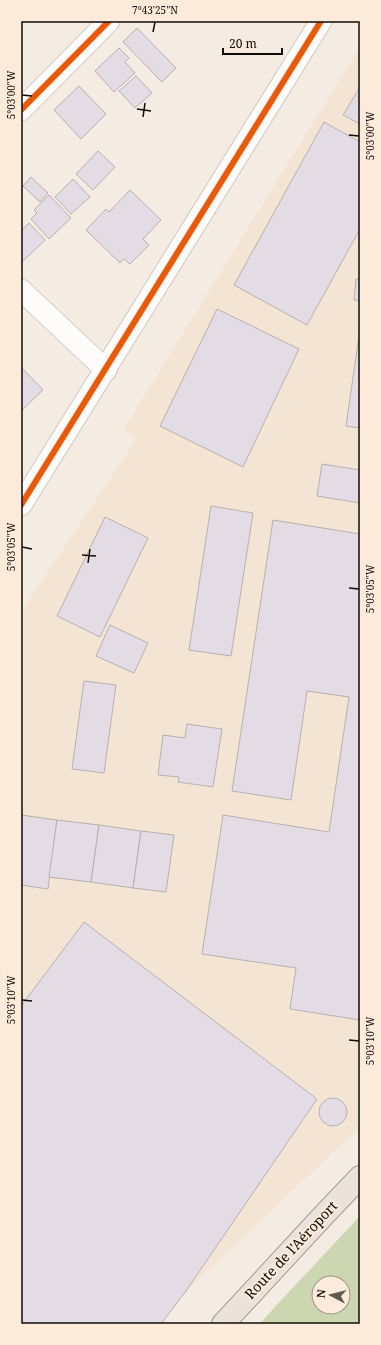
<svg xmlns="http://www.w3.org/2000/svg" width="381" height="1345" font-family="'Noto Serif',serif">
	<rect width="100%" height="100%" fill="#f4ebe2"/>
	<path fill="#f4e4d3" d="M 360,47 L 360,1127 L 186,1291 L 21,1324 L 21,612 L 137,439 L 124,429 Z"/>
	<path fill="#ccd7b2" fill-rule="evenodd" d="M 360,1216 L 360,1324 L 260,1324 L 273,1309 ZM 319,1283 L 343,1283 L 343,1307 L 319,1307 Z"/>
	<g fill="#e4dce4" stroke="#b6b1b1">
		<path d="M 137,28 L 176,68 L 162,82 L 123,42 Z"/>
		<path d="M 119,48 L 129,58 L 125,62 L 135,73 L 114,92 L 95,71 Z"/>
		<path d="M 136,76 L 152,93 L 135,108 L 119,91 Z"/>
		<path d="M 79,86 L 106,114 L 81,139 L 54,110 Z"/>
		<path d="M 360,87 L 360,124 L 343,115 Z"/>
		<path d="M 324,122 L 360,142 L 360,229 L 307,325 L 234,285 Z"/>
		<path d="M 98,151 L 115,167 L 93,190 L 76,174 Z"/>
		<path d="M 31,177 L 48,193 L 40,202 L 23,186 Z"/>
		<path d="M 73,179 L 90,197 L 71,214 L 55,197 Z"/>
		<path d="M 130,190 L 161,220 L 143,239 L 149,245 L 130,264 L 124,259 L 120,263 L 86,230 L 106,209 L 109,212 Z"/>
		<path d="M 49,195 L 71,218 L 49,239 L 31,219 L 37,213 L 34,210 Z"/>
		<path d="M 29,223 L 45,240 L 23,261 L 21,259 L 21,231 Z"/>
		<path d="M 356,279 L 360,279 L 360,301 L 354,300 Z"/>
		<path d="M 217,309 L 299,349 L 243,467 L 160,426 Z"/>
		<path d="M 360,329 L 360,428 L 346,426 Z"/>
		<path d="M 21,367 L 43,390 L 21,411 Z"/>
		<path d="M 322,464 L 360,470 L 360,503 L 317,496 Z"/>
		<path d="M 211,506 L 253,513 L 231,656 L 189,650 Z"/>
		<path d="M 105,517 L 148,538 L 100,637 L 57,616 Z"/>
		<path d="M 273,520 L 360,534 L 360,1020 L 290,1009 L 296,968 L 202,954 L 223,815 L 329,832 L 349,697 L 307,691 L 291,800 L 232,791 Z"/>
		<path d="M 110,625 L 148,643 L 134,673 L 96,656 Z"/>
		<path d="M 84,681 L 116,685 L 104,773 L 72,769 Z"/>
		<path d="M 187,724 L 222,729 L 213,787 L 178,782 L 179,777 L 158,775 L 163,735 L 185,738 Z"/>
		<path d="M 21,815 L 57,820 L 48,889 L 21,885 Z"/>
		<path d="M 57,820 L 99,825 L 91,882 L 49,877 Z"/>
		<path d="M 99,825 L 141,831 L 133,888 L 91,882 Z"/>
		<path d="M 141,831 L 174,835 L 166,892 L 133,888 Z"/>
		<path d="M 84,922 L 317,1099 L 186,1291 L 161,1324 L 21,1324 L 21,1006 Z"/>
		<circle cx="333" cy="1112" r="14"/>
	</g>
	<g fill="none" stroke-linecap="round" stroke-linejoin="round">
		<defs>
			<g id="minor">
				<path d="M 21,110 L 109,21"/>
				<path d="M 21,290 L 106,370"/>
				<path d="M 21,505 L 321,21"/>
			</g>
			<path id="major" d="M 223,1324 L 322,1217 L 360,1177"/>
		</defs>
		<use href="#minor" stroke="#d0c9c2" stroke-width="23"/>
		<use href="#major" stroke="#ac988e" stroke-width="24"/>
		<use href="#minor" stroke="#fdfcfb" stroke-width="21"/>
		<use href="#major" stroke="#ece2dc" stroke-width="22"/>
		<defs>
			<g id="cycleway">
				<path d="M 21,110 L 109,21"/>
				<path d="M 21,505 L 321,21"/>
			</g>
		</defs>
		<use href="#cycleway" stroke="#fcebda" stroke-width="8"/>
		<use href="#cycleway" stroke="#e8590c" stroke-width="6"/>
	</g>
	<path fill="none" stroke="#110c06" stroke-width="1.5" d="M 153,32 L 155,22M 22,95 L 32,96M 137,109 L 151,111M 143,117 L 145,103M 349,135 L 359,136M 22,547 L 32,549M 82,555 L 96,556M 88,563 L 90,549M 349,588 L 359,589M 22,1000 L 32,1001M 349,1040 L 359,1041"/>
	<g text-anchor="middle" stroke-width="4" stroke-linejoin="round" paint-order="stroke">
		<g font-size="14" fill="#110c06" stroke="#fcebda">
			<text transform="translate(291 1250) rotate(-47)" y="5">Route de l'Aéroport</text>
		</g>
	</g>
	<rect width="381" height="1345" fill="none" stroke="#fcebda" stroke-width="44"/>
	<g transform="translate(331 1295) rotate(277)"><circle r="19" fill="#fcebda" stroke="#9e9285"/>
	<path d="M0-3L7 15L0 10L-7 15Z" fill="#605a53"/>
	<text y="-6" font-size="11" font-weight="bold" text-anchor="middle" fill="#110c06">N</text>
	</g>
	<path d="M223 48v6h59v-6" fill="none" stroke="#110c06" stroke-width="2"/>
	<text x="229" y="48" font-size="12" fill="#110c06" stroke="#fcebda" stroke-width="3" paint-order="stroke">20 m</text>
	<rect x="22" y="22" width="337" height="1301" fill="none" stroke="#110c06" stroke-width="1.5"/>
	<g font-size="10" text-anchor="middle" fill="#110c06">
		<text x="155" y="14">7°43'25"N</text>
		<text transform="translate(11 95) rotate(-90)" y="4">5°03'00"W</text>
		<text transform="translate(370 136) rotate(-90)" y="4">5°03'00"W</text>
		<text transform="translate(11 547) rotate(-90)" y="4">5°03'05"W</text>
		<text transform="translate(370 589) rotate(-90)" y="4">5°03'05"W</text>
		<text transform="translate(11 1000) rotate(-90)" y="4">5°03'10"W</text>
		<text transform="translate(370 1041) rotate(-90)" y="4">5°03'10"W</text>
	</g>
</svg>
